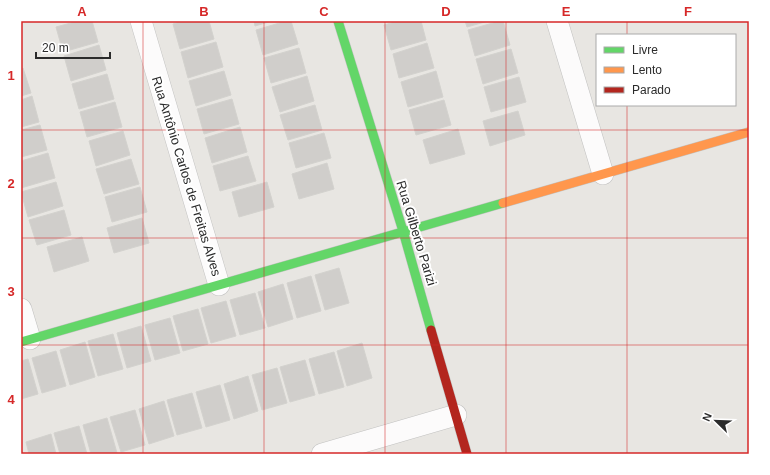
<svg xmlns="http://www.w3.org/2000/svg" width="770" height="475" font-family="Helvetica,sans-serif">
	<rect width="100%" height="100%" fill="#e8e6e2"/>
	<g fill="#d0cecb" stroke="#d3d2ce">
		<path d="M 78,21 L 92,21 L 98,42 L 63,52 L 56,27 Z"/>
		<path d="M 183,21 L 209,21 L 214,39 L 180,49 L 173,24 Z"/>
		<path d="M 254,21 L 272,21 L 255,26 Z"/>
		<path d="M 286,21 L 291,21 L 298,44 L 263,55 L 256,30 Z"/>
		<path d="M 398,21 L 421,21 L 426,40 L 391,50 L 384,25 Z"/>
		<path d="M 465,21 L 488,21 L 467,27 Z"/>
		<path d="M 500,21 L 503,21 L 510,45 L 475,56 L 468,30 Z"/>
		<path d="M 216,42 L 223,67 L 188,78 L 181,52 Z"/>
		<path d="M 427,43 L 434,68 L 399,78 L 393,54 Z"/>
		<path d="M 99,45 L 106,70 L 71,81 L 64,56 Z"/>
		<path d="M 299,48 L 306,73 L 271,83 L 264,58 Z"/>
		<path d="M 511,49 L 518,73 L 483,84 L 476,59 Z"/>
		<path d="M 23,68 L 31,93 L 21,96 L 21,69 Z"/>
		<path d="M 224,71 L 231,95 L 196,106 L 189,81 Z"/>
		<path d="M 436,71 L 443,97 L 408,107 L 401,82 Z"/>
		<path d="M 107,74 L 114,99 L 79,109 L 72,84 Z"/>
		<path d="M 307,76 L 314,101 L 280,112 L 272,87 Z"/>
		<path d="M 519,77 L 526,102 L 491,112 L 484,87 Z"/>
		<path d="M 32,96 L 39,122 L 21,127 L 21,100 Z"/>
		<path d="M 232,99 L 239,124 L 204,134 L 197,109 Z"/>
		<path d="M 444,100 L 451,125 L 416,135 L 409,110 Z"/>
		<path d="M 115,102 L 122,127 L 87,137 L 80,112 Z"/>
		<path d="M 315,105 L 322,130 L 288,140 L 280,115 Z"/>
		<path d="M 518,111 L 525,135 L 490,146 L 483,121 Z"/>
		<path d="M 40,125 L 47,150 L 21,157 L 21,130 Z"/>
		<path d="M 240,127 L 247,152 L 212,163 L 205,138 Z"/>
		<path d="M 458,129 L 465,154 L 430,164 L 423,140 Z"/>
		<path d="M 123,131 L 130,155 L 96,166 L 89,141 Z"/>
		<path d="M 324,133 L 331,158 L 296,168 L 289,143 Z"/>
		<path d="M 48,153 L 55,178 L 21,188 L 21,161 Z"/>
		<path d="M 248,156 L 256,181 L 220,191 L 213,166 Z"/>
		<path d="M 131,159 L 139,184 L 104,194 L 96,169 Z"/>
		<path d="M 327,163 L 334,189 L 299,199 L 292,174 Z"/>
		<path d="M 56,182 L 63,206 L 28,217 L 21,192 Z"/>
		<path d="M 267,182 L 274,207 L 239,217 L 232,192 Z"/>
		<path d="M 140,187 L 147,212 L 112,222 L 105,197 Z"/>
		<path d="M 64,210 L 71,235 L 37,245 L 29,220 Z"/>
		<path d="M 142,218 L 149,243 L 114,253 L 107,228 Z"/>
		<path d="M 82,237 L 89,261 L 54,272 L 47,247 Z"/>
		<path d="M 339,268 L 349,303 L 325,310 L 315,275 Z"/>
		<path d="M 311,276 L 321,311 L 297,318 L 287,283 Z"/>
		<path d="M 283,284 L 293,319 L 268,327 L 258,292 Z"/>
		<path d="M 255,293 L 265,328 L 240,335 L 230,300 Z"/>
		<path d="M 226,301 L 236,336 L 211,343 L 201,308 Z"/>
		<path d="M 198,309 L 208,344 L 183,351 L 173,316 Z"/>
		<path d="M 170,318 L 180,353 L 155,360 L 145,325 Z"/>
		<path d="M 141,326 L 151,361 L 127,368 L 117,333 Z"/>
		<path d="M 113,334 L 123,369 L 98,376 L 88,341 Z"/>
		<path d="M 85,342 L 95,377 L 70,385 L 60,350 Z"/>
		<path d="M 362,343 L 372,378 L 347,386 L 337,351 Z"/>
		<path d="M 56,351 L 66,386 L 42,393 L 32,358 Z"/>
		<path d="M 334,352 L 344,387 L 319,394 L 309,359 Z"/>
		<path d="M 28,359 L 38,394 L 21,399 L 21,361 Z"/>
		<path d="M 305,360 L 315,395 L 290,402 L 280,367 Z"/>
		<path d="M 277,368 L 287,403 L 262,410 L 252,375 Z"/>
		<path d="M 248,376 L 258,411 L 234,419 L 224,384 Z"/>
		<path d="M 220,385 L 230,420 L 206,427 L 196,392 Z"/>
		<path d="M 192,393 L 202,428 L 177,435 L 167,400 Z"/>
		<path d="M 164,401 L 174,436 L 149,444 L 139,409 Z"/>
		<path d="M 135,410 L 145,445 L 121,452 L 110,417 Z"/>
		<path d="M 107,418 L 117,453 L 113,454 L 91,454 L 83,425 Z"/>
		<path d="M 79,426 L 87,454 L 60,454 L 54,433 Z"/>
		<path d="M 51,434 L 56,454 L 29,454 L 26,442 Z"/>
	</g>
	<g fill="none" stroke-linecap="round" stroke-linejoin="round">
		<defs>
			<g id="street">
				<path d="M 141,21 L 219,285"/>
				<path d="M 557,21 L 603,174"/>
				<path d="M 21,309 L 30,339"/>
				<path d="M 322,454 L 456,415"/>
			</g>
			<g id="fast">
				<path d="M 338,21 L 403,231 L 431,330"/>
				<path d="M 21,342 L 503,203"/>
			</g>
			<path id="slow" d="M 503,203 L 749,132"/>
			<path id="jam" d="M 431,330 L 467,454"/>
		</defs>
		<use href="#street" stroke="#c2c2c1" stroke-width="22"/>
		<use href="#fast" stroke="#c2c2c1" stroke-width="10"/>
		<use href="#slow" stroke="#c2c2c1" stroke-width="10"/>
		<use href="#jam" stroke="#c2c2c1" stroke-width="10"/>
		<use href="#street" stroke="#fcfbfb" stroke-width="21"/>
		<use href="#fast" stroke="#63d668" stroke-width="9"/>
		<use href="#slow" stroke="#ff974d" stroke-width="9"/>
		<use href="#jam" stroke="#b3261e" stroke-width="9"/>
	</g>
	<path fill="none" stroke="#d62828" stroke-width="1" stroke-opacity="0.55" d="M 143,21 L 143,454M 264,21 L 264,454M 385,21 L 385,454M 506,21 L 506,454M 627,21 L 627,35M 627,105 L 627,454M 21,130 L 749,130M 21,238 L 749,238M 21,345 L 749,345"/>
	<g text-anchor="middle" stroke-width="4" stroke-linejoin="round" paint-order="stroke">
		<g font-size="13" fill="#2b2b2b" stroke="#fff">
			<text transform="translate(187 176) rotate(73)" y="5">Rua Antônio Carlos de Freitas Alves</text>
			<text transform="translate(417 233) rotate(73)" y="5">Rua Gilberto Parizi</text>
		</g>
	</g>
	<rect width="770" height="475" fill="none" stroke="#ffffff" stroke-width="44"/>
	<rect x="596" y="34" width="140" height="72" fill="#ffffff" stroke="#aaaaaa"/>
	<rect x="604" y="47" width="20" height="6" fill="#63d668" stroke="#aaaaaa"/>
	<text x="632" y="54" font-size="12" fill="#2b2b2b">Livre</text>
	<rect x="604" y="67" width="20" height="6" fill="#ff974d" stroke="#aaaaaa"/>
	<text x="632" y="74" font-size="12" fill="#2b2b2b">Lento</text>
	<rect x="604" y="87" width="20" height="6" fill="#b3261e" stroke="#aaaaaa"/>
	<text x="632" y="94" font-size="12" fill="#2b2b2b">Parado</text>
	<g transform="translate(716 421) rotate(293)" stroke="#ffffff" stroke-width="3" paint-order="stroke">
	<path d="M0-3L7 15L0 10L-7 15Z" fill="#2b2b2b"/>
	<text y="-6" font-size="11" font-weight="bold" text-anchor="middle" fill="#2b2b2b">N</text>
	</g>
	<path d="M36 52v6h74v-6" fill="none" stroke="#2b2b2b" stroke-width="2"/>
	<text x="42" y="52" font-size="12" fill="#2b2b2b" stroke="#ffffff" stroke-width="3" paint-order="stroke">20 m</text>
	<rect x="22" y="22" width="726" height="431" fill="none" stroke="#d62828" stroke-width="1.5"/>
	<g font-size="13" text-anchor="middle" font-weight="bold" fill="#d62828">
		<text x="82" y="16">A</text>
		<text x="204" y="16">B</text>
		<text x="324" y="16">C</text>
		<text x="446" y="16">D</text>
		<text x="566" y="16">E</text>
		<text x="688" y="16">F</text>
		<text x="11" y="80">1</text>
		<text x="11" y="188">2</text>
		<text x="11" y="296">3</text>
		<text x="11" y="404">4</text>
	</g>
</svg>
